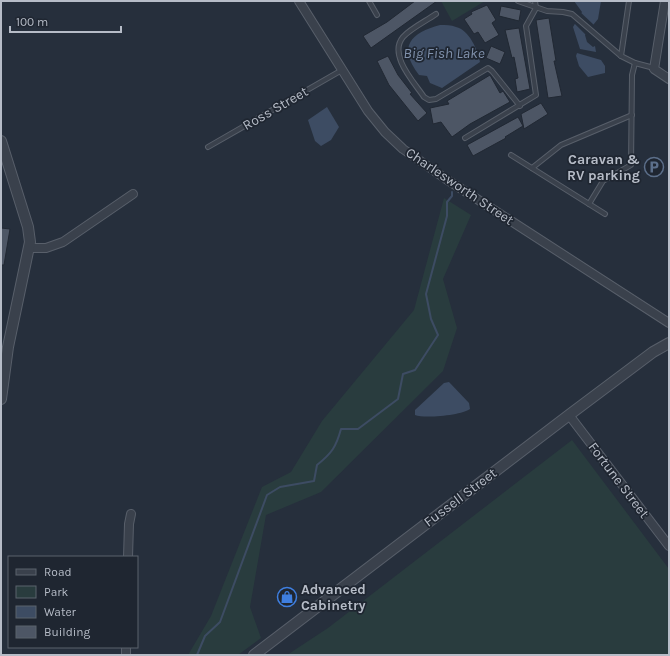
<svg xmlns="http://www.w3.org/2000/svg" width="670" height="656" font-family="Karla,sans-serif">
	<rect width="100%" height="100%" fill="#262f3c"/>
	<g fill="#293c3e">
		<path d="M 441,1 L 485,1 L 452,21 Z"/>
		<path d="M 444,198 L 471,215 L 443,279 L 457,328 L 443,371 L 321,492 L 266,515 L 250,607 L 261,638 L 238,655 L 188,655 L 211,616 L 262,487 L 291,472 L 322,421 L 414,310 Z"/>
		<path d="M 572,440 L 669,569 L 669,655 L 287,655 L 328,628 Z"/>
	</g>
	<g fill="#3d4c63">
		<path d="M 574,1 L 601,1 L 598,19 L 585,35 L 587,42 L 593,47 L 595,46 L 596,52 L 580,49 L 573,27 L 582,12 Z"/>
		<path d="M 440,25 C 446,25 451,25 456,27 C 469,30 478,50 480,62 L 442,88 L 430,83 L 427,76 L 419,75 C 397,46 411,33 440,25 Z"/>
		<path d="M 577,53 L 601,60 L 605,66 L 605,73 L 588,77 L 579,66 L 576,56 Z"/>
		<path d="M 327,107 L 339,127 L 331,140 L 321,146 L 315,141 L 308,120 Z"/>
		<path d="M 449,382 L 469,403 L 470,409 C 462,415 425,419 415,415 L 415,410 L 444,383 Z"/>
	</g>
	<path fill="#262f3c" d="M 578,10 L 594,25 L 587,36 L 573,22 L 579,12 Z"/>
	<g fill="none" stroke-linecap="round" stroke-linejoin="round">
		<path stroke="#3d4c63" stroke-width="2" d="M 197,655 L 205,636 L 220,622 L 267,495 L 280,487 L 314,481 L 317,465 C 332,453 336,447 341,429 L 358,429 L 398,399 L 403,374 L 415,370 L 438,335 L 431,319 L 426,294 L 447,216 L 447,202 L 452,196 L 452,192"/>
	</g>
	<g fill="#4d5665" stroke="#212833">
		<path d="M 415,1 L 437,1 L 371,48 L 363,36 L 387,22 Z"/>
		<path d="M 487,5 L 496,20 L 492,23 L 499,35 L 485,43 L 478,32 L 474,34 L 464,19 L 472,14 L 471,12 Z"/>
		<path d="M 501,6 L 521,10 L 519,21 L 499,16 Z"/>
		<path d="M 549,18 L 556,61 L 554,61 L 562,96 L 548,98 L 536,20 Z"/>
		<path d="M 519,28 L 530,89 L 517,92 L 515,79 L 518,78 L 514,57 L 512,58 L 505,30 Z"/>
		<path d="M 491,46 L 505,52 L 500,64 L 486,58 Z"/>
		<path d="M 388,56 L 398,75 L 412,93 L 410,94 L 427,113 L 418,121 L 389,85 L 377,61 Z"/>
		<path d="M 490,75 L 500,93 L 503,91 L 510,102 L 470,124 L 452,137 L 441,122 L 433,124 L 430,108 L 449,104 L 447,101 Z"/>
		<path d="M 541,103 L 548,114 L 524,129 L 521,114 Z"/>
		<path d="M 518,117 L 523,126 L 505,137 L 506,138 L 473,156 L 467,145 Z"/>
		<path d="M 1,228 L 10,229 L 4,265 L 1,265 Z"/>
	</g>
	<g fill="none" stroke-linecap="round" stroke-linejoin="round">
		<defs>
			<g id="service">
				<path d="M 369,1 L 377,15"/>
				<path d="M 518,1 L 547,11 L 563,12 L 572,14 L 621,56 L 635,63 L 654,68"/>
				<path d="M 436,14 C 426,21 411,28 403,37 C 388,55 414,82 424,97 L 429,100 L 436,99 L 488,68 L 492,71 L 520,106"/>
				<path d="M 621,56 L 629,1"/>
				<path d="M 465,138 L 536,95 L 526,26 L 536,8 L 535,1"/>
				<path d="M 208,147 L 342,70"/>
				<path d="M 511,155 L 605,214"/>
				<path d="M 532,168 L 561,145 L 632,115"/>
				<path d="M 589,204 L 603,181 L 631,165 L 632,75 L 635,63"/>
			</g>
			<g id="minor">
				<path d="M 299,1 L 368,111 L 385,132 L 403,149 L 446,179 L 669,323"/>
				<path d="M 665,1 L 654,69 L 669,79"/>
				<path d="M 29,248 L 46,248 L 63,242 L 133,194"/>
				<path d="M 569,415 L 669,546"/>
				<path d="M 128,557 L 129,524 L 131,514"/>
				<path d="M 126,655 L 126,647"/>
			</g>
			<g id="tertiary">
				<path d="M 1,141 L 28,227 L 30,242 L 8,347 L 1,399"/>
				<path d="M 254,655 L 569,415 L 653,352 L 669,343"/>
			</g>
		</defs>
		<use href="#service" stroke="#585f6a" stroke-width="6"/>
		<use href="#minor" stroke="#585f6a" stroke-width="10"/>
		<use href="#tertiary" stroke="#585f6a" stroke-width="12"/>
		<use href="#service" stroke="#3a414c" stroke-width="4"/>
		<use href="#minor" stroke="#3a414c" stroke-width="8"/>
		<use href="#tertiary" stroke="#3a414c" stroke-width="10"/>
	</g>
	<defs>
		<symbol id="parking-ring" viewBox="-11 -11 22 22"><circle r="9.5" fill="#1f2631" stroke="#5c6f8a" stroke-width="1.5"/><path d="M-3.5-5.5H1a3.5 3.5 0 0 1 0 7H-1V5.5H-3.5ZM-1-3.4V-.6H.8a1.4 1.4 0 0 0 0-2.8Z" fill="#5c6f8a"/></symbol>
		<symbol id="shop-ring" viewBox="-11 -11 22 22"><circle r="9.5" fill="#1f2631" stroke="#3f7fe0" stroke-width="1.5"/><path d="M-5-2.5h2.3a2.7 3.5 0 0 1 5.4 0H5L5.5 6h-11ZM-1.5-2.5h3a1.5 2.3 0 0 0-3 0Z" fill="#3f7fe0"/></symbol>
	</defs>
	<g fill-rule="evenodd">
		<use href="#parking-ring" x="643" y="156" width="22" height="22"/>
		<use href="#shop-ring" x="276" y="586" width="22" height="22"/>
	</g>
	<g text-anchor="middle" stroke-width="3.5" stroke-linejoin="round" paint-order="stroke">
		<g font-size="14" fill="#b6bcc7" stroke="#1f2631">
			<text transform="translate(275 108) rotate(-30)" y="5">Ross Street</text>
			<text transform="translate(460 186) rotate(34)" y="5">Charlesworth Street</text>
			<text transform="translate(619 480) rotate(53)" y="5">Fortune Street</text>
			<text transform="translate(460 497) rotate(-37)" y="5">Fussell Street</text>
		</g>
		<g font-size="14" font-weight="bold" fill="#b6bcc7" stroke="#1f2631" text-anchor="end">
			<text x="640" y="164">Caravan &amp;<tspan x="640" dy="16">RV parking</tspan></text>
			<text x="301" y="594" text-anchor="start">Advanced<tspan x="301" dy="16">Cabinetry</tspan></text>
		</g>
		<g font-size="15" font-style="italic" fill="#8091ac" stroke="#1f2631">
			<text x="444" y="58">Big Fish Lake</text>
		</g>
	</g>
	<rect width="670" height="656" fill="none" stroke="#b6bcc7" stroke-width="4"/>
	<rect x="8" y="556" width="130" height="92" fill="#1f2631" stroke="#5b626d"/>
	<rect x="16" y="569" width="20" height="6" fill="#3a414c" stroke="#5b626d"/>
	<text x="44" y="576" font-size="12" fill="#b6bcc7">Road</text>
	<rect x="16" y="586" width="20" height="12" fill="#293c3e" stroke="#5b626d"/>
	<text x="44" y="596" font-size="12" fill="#b6bcc7">Park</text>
	<rect x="16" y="606" width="20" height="12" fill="#3d4c63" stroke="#5b626d"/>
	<text x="44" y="616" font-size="12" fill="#b6bcc7">Water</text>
	<rect x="16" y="626" width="20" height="12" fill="#4d5665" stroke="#5b626d"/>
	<text x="44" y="636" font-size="12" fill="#b6bcc7">Building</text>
	<path d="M10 26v6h111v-6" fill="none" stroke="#b6bcc7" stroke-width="2"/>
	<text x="16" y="26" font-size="12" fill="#b6bcc7" stroke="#1f2631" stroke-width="3" paint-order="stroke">100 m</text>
</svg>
